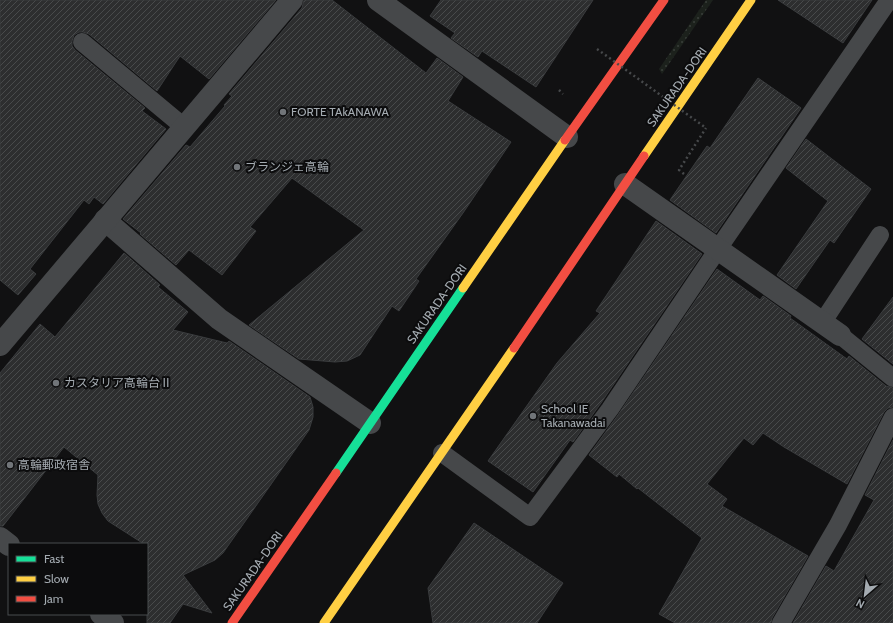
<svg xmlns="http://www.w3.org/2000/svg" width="893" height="623" font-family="Cabin,'Noto Sans JP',sans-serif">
	<defs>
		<pattern id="grass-dots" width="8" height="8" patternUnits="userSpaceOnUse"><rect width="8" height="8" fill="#1c211c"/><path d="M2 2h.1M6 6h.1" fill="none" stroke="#3a3f3b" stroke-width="1.8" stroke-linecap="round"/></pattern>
		<pattern id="building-hatch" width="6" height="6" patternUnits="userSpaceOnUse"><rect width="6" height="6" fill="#2d2e2f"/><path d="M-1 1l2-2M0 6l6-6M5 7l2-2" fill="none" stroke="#484a4b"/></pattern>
	</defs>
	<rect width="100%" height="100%" fill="#111112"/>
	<path fill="url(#grass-dots)" d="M 706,0 L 713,0 L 662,74 L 659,69 Z"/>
	<g fill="url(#building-hatch)" stroke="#3a3c3e">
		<path d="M 0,0 L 276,0 L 209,79 L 180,56 L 157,91 L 89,34 L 83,32 L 79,32 L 74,35 L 72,41 L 72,46 L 75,50 L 145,108 L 142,111 L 166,129 L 103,204 L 94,197 L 89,204 L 84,200 L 30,269 L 36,274 L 18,295 L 0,280 Z"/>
		<path d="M 304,0 L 332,0 L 426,73 L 437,58 L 463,77 L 448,101 L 511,142 L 463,213 L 416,279 L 419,281 L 399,311 L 392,306 L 360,355 L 347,361 L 335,362 L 299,359 L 249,325 L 364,230 L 292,178 L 250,227 L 256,231 L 222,275 L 189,250 L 176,265 L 140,234 L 141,233 L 123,219 L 186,145 L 190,147 L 225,106 L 224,105 L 232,96 L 229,94 L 302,8 Z"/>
		<path d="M 441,0 L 593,0 L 536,87 L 482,51 L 478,57 L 451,38 L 455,33 L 430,16 Z"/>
		<path d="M 778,0 L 872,0 L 843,43 Z"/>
		<path d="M 758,78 L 801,108 L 716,233 L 670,200 L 707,146 L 710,148 Z"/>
		<path d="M 806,139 L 871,189 L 834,243 L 830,240 L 796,289 L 777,275 L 828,201 L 786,168 Z"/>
		<path d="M 656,221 L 702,254 L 601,403 L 573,442 L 570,440 L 533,492 L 488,461 L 557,363 L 600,313 L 596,311 Z"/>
		<path d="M 124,253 L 160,285 L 158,287 L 188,312 L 173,330 L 227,343 L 229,341 L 310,397 L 313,407 L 313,417 L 309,430 L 223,553 L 215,560 L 183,575 L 212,613 L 183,604 L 170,623 L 147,623 L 147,544 L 144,544 L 108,521 L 102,513 L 98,504 L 97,495 L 98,475 L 64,447 L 3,526 L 0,526 L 0,373 L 40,324 L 55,337 Z"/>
		<path d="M 717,269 L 760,300 L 763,296 L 791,316 L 790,318 L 847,359 L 849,356 L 886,386 L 893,388 L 893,407 L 888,408 L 884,412 L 847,484 L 784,447 L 763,433 L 753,445 L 744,438 L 707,484 L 727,499 L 722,506 L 808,556 L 772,618 L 771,623 L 675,623 L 659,614 L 702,538 L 638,488 L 637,489 L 619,474 L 617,477 L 589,455 L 618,415 Z"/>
		<path d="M 893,297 L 893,364 L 862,339 Z"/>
		<path d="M 893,440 L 893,623 L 793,623 L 826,566 L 834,571 L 874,500 L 865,495 Z"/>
		<path d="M 474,523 L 563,583 L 537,623 L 433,623 L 428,588 Z"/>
	</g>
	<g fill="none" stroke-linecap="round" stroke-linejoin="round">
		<g stroke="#47494b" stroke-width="2.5" stroke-dasharray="2 3" stroke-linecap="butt">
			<path d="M 559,90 L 563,94"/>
			<path d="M 684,174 L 679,170 L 706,128"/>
		</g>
		<g stroke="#46484a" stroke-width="18">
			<path d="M 82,42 L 184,127"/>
			<path d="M 822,323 L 880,235"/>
			<path d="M 840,335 L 893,378"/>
			<path d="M 442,453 L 530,517 L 610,409 L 718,249 L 889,0"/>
			<path d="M 781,623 L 838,525 L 893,417"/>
		</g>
		<g stroke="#46484a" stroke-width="22">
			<path d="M 378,0 L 567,137"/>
			<path d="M 625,184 L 840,335"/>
			<path d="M 105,220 L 219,319 L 370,423"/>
			<path d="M 0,345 L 292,0"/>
			<path d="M 0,538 L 9,545"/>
			<path d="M 101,614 L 113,623"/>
		</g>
		<path stroke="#16e098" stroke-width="9" d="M 336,473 L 463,288"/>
		<g stroke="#ffcf43" stroke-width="9">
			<path d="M 644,156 L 751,0"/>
			<path d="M 463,288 L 565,140"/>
			<path d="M 324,623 L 514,348"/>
		</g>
		<g stroke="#f24e42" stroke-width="9">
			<path d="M 565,140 L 664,0"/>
			<path d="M 514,348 L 644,156"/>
			<path d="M 232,623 L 336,473"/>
		</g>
		<path stroke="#47494b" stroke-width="2.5" stroke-dasharray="2 3" stroke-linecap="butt" d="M 597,49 L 706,128"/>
	</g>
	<g fill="#717579" stroke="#0c0c0d" stroke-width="1.5">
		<circle cx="283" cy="112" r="4"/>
		<circle cx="237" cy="167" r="4"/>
		<circle cx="56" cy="383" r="4"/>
		<circle cx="533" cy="416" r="4"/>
		<circle cx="10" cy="465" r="4"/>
	</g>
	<g text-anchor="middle" stroke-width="4" stroke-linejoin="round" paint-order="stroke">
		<g font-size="12" fill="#a4abb1" stroke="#0c0c0d">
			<text transform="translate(677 87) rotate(-55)" y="4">SAKURADA-DORI</text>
			<text transform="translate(437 304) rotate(-55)" y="4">SAKURADA-DORI</text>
			<text transform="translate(253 571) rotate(-55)" y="4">SAKURADA-DORI</text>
		</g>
		<g font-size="12" fill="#a4abb1" stroke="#0c0c0d" text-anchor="start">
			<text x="291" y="116">FORTE TAkANAWA</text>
			<text x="245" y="171">ブランジェ高輪</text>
			<text x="64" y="387">カスタリア高輪台Ⅱ</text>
			<text x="541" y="413">School IE<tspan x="541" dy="14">Takanawadai</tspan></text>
			<text x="18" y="469">高輪郵政宿舎</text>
		</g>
	</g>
	<rect x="8" y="543" width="140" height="72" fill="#0c0c0d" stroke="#494c4f"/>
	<rect x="16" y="556" width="20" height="6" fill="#16e098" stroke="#494c4f"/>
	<text x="44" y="563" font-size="12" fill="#a4abb1">Fast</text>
	<rect x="16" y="576" width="20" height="6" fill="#ffcf43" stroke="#494c4f"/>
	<text x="44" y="583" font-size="12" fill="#a4abb1">Slow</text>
	<rect x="16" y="596" width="20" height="6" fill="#f24e42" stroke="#494c4f"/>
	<text x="44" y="603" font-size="12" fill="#a4abb1">Jam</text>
	<g transform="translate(865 595) rotate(208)" stroke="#0c0c0d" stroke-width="3" paint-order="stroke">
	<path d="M0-3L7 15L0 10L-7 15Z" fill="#a4abb1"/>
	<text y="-6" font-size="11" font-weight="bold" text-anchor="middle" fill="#a4abb1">N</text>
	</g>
</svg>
